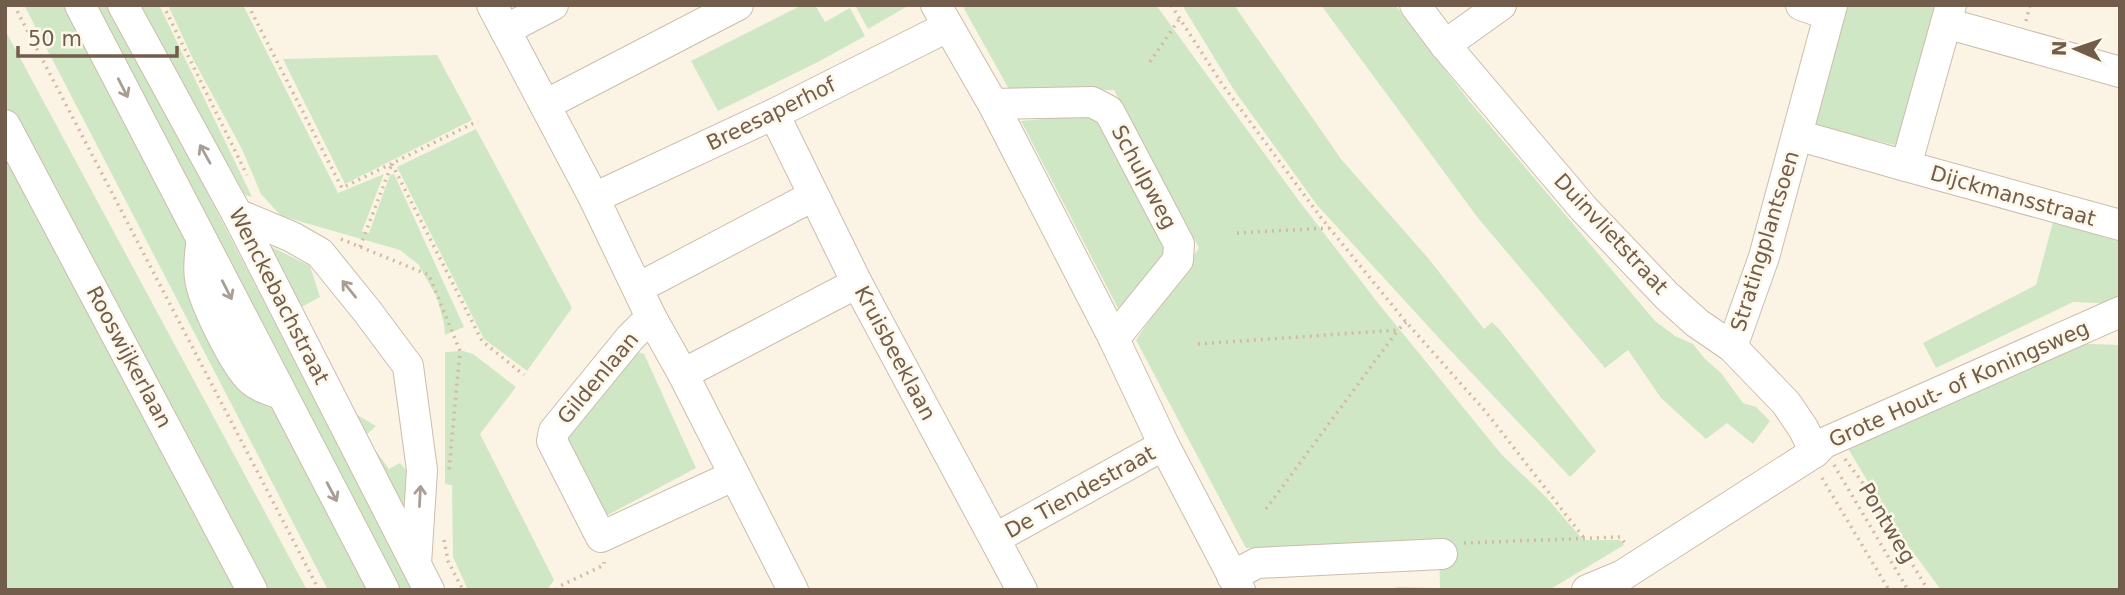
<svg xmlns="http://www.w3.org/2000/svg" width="2125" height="595" font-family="'DejaVu Sans',sans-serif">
	<rect width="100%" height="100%" fill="#fbf4e5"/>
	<g fill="#cfe7c4">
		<path d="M 24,5 L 67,5 L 272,406 L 370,590 L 328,590 Z"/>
		<path d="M 94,5 L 110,5 L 413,590 L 397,590 Z"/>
		<path d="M 132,5 L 159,5 L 252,197 L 245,195 L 177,74 Z"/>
		<path d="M 168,5 L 243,5 L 338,193 L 384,174 L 362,231 L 364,233 L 369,233 L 390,175 L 394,174 L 464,327 L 445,335 L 444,324 L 437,297 L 418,264 L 400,250 L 281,216 L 261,194 L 241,147 L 193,59 Z"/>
		<path d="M 802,5 L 815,5 L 825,22 L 850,8 L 865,36 L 820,61 L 718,111 L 691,61 Z"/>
		<path d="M 855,5 L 905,5 L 906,7 L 868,29 Z"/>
		<path d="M 962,5 L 1156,5 L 1299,201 L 1378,303 L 1502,455 L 1547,498 L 1583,540 L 1620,540 L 1624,545 L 1549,590 L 1380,590 L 1399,587 L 1440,588 L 1439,544 L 1246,548 L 1136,340 L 1199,248 L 1114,90 L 1010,91 Z"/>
		<path d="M 1182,5 L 1234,5 L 1341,159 L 1428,258 L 1484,329 L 1492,322 L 1500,330 L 1596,451 L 1570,477 L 1449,349 L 1317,205 L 1234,90 Z"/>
		<path d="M 1321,5 L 1395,5 L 1470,102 L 1655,321 L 1675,336 L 1693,344 L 1705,359 L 1721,373 L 1743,403 L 1756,407 L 1770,421 L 1753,444 L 1727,423 L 1706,439 L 1661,398 L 1628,350 L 1605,368 L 1478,218 Z"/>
		<path d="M 1845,5 L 1936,5 L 1899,146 L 1814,126 Z"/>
		<path d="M 5,30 L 307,590 L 5,590 Z"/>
		<path d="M 437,55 L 472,120 L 345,184 L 283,59 Z"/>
		<path d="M 1100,114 L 1170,250 L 1121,314 L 1021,121 Z"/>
		<path d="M 476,129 L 572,308 L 527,371 L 484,339 L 397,167 Z"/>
		<path d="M 2053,222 L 2120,242 L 2120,304 L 2073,302 L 1936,368 L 1923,343 L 2036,285 Z"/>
		<path d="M 268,245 L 310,266 L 320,297 L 294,311 Z"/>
		<path d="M 2061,343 L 2120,345 L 2120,590 L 1941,590 L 1896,529 L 1849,450 L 1866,439 Z"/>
		<path d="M 463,351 L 473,354 L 516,387 L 480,434 L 554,580 L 547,590 L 468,590 L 453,557 L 452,485 L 445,484 L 445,352 Z"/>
		<path d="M 638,352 L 644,354 L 696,468 L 604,517 L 597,495 L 565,433 Z"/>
		<path d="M 344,407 L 376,426 L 365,436 L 389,469 L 400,463 L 414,479 L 414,531 Z"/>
	</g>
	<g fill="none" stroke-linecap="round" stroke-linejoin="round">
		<defs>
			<g id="minor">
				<path d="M 80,5 L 384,590"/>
				<path d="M 123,5 L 237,214 L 429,590"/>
				<path d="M 492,5 L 594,198 L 651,317 L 683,374 L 793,590"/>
				<path d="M 936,5 L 993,104 L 1114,339 L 1164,445 L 1240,590"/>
				<path d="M 1415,5 L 1445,45 L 1584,209 L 1667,296 L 1697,323 L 1732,347 L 1786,403 L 1803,428 L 1815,452"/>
				<path d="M 1801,5 L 1829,15"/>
				<path d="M 1946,23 L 2120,72"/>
				<path d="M 505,30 L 553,5"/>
				<path d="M 1445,45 L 1501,5"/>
				<path d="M 993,104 L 1092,102 L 1109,111 L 1179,244 L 1178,260 L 1114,339"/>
				<path d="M 545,105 L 738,5"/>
				<path d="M 774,114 L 857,283 L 1022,590"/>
				<path d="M 5,125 L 252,590"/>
				<path d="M 1797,135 L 1906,166 L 1951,5"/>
				<path d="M 1906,166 L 2120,225"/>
				<path d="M 594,198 L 774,114 L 947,27"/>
				<path d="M 237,214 L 292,237 L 320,253 L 367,311 L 408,366 L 422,470 L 416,564"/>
				<path d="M 201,245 C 200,256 198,267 200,278 C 202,299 235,366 251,380 C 260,388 270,390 281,394"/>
				<path d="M 638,288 L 813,196"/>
				<path d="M 651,317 L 630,338 L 554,431 L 552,441 L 601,537 L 733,476"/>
				<path d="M 1732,347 L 1764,257 L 1832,5"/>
				<path d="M 683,374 L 857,283"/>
				<path d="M 996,538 L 1164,445"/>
				<path d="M 1232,576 L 1257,563 L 1442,554"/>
				<path d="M 1587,590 L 1623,575 L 1815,452 L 1824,443 L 2120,312"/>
			</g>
		</defs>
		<use href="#minor" stroke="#ccbdac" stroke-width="32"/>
		<g stroke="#d3baa1" stroke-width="3.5" stroke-dasharray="2 5" stroke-linecap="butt">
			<path d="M 14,5 L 319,590"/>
			<path d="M 163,5 L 247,175"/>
			<path d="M 248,5 L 342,188 L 478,121"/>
			<path d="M 1171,5 L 1222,84 L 1322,219 L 1406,322 L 1486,412 L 1584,538"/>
			<path d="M 2026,21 L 2030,5"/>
			<path d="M 1150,62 L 1180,18"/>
			<path d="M 392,164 L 482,341 L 524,375"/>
			<path d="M 1237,233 L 1329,228"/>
			<path d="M 341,239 L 429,275 L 460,351 L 449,470"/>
			<path d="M 360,247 L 391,166"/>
			<path d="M 1198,344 L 1398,330 L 1406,322"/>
			<path d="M 1845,459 L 1865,486 L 1928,590"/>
			<path d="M 1834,465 L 1908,590"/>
			<path d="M 1822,478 L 1889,590"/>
			<path d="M 1266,509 L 1398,330"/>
			<path d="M 444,540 L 448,561 L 463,590"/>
			<path d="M 1464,543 L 1620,537 L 1626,545"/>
			<path d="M 556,590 L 560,586 L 604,565 L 604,562"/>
		</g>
		<use href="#minor" stroke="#fff" stroke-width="30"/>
	</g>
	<defs><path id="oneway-shaft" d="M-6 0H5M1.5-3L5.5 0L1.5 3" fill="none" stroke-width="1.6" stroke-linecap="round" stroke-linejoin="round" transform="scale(1.75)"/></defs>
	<g stroke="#aa9e94">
		<use href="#oneway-shaft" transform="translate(123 88) rotate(63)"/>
		<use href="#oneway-shaft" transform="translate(205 154) rotate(-119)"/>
		<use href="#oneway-shaft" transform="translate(349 289) rotate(-129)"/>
		<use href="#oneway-shaft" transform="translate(227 290) rotate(63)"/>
		<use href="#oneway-shaft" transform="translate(332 492) rotate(62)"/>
		<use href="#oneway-shaft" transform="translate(420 496) rotate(-87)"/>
	</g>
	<g text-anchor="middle" stroke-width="5" stroke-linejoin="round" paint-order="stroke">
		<g font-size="21" fill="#725d4c" stroke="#fef8eb">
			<text transform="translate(771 114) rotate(-26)" y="7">Breesaperhof</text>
			<text transform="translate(1144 177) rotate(62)" y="7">Schulpweg</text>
			<text transform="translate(2013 196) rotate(16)" y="7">Dijckmansstraat</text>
			<text transform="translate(1611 234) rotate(47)" y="7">Duinvlietstraat</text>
			<text transform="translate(1765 241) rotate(-73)" y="7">Stratingplantsoen</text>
			<text transform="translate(279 296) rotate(63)" y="7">Wenckebachstraat</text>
			<text transform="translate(895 353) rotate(62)" y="7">Kruisbeeklaan</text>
			<text transform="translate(129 357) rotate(62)" y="7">Rooswijkerlaan</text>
			<text transform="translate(598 378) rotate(-50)" y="7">Gildenlaan</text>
			<text transform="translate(1959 384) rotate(-24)" y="7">Grote Hout- of Koningsweg</text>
			<text transform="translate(1080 492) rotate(-29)" y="7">De Tiendestraat</text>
			<text transform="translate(1887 523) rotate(59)" y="7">Pontweg</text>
		</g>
	</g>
	<rect width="2125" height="595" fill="none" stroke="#725d4c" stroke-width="14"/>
	<g transform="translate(2076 49) rotate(272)" stroke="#fef8eb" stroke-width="5" paint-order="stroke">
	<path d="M0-5L12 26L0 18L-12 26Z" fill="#725d4c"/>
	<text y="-10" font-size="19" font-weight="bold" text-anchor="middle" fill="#725d4c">N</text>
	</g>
	<path d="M18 46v10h159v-10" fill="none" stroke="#725d4c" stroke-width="3.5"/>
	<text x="28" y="46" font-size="21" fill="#725d4c" stroke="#fef8eb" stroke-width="5" paint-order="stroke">50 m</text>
</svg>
